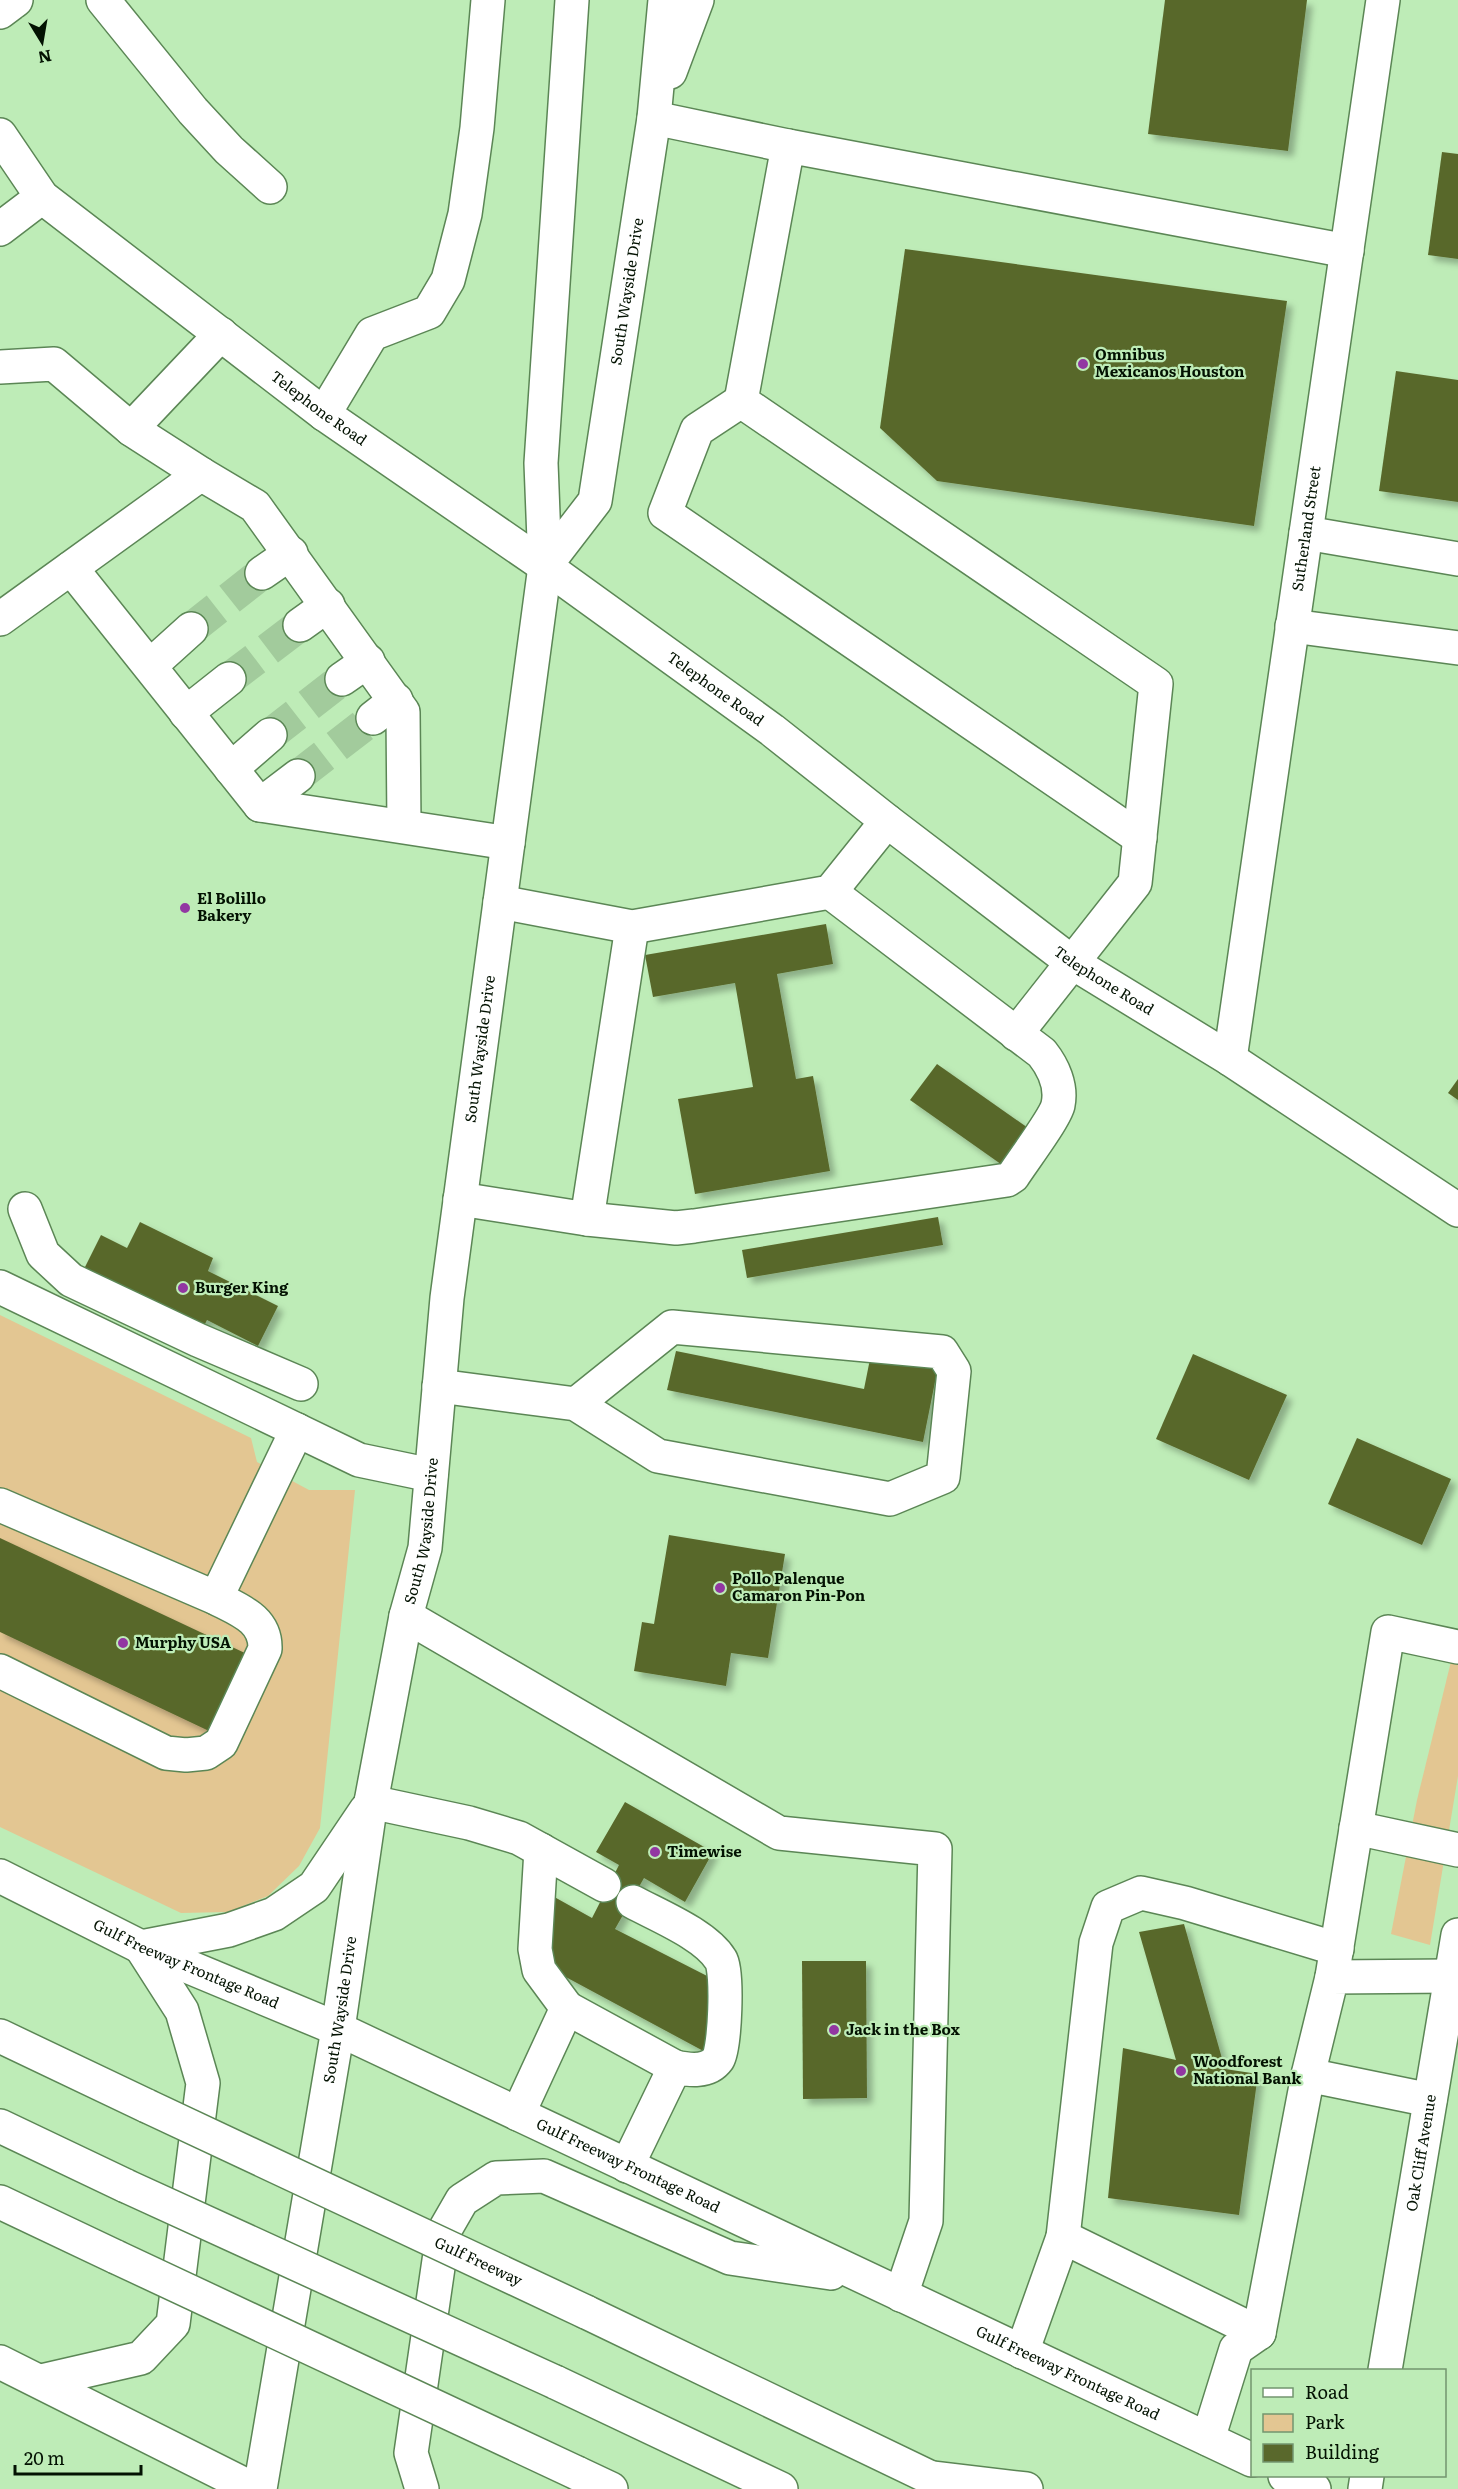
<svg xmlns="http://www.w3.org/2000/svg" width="1458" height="2489" font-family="Literata,serif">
	<defs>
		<filter id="shadow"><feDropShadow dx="5.5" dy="5.5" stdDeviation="3" flood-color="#0004"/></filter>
	</defs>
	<rect width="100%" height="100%" fill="#beecb7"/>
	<g fill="#e3c692">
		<path d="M 0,1315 L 251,1438 L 257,1462 L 309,1490 L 355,1490 L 320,1828 L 299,1866 L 268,1896 L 228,1912 L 181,1913 L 0,1827 Z"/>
		<path d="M 1458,1633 L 1458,1776 L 1430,1945 L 1391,1934 L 1417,1800 Z"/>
	</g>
	<g fill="#59682c" filter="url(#shadow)">
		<path d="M 1165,0 L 1307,0 L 1288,151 L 1148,134 Z"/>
		<path d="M 1442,152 L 1458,154 L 1458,259 L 1428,255 Z"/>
		<path d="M 905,249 L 1287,301 L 1254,526 L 937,481 L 880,428 Z"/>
		<path d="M 1396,371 L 1458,380 L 1458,502 L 1379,491 Z"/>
		<path d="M 826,924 L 833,964 L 777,974 L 796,1079 L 813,1076 L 830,1171 L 695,1194 L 678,1099 L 753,1087 L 735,983 L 653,997 L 645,955 Z"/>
		<path d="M 937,1064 L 1031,1130 L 1005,1167 L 910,1100 Z"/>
		<path d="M 1458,1079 L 1458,1100 L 1448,1093 Z"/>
		<path d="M 938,1217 L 943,1245 L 747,1278 L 742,1250 Z"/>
		<path d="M 140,1222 L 213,1258 L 208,1271 L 278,1306 L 258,1346 L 207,1320 L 203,1328 L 84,1269 L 101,1235 L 127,1248 Z"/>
		<path d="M 676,1351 L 864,1389 L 871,1354 L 938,1367 L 923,1442 L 667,1390 Z"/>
		<path d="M 1193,1354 L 1287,1395 L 1249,1480 L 1156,1439 Z"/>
		<path d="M 1357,1438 L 1451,1479 L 1422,1545 L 1328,1504 Z"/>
		<path d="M 669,1535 L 785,1554 L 768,1658 L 731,1653 L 726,1686 L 634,1671 L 642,1622 L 654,1624 Z"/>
		<path d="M 0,1538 L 247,1654 L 209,1731 L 0,1632 Z"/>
		<path d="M 625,1802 L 713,1852 L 685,1902 L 644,1878 L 615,1929 L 713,1979 L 709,2054 L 549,1968 L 549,1894 L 592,1918 L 619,1865 L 596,1852 Z"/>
		<path d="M 1184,1924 L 1225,2069 L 1258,2074 L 1239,2215 L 1108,2198 L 1123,2048 L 1176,2060 L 1139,1932 Z"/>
		<path d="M 802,1961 L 866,1961 L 867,2098 L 803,2099 Z"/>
	</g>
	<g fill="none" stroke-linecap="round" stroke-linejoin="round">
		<g stroke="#a2cb9c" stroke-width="33" stroke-dasharray="33 16" stroke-linecap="butt">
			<path d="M 191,629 L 262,573"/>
			<path d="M 229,679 L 300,625"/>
			<path d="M 270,735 L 342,679"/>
			<path d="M 298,776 L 373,718"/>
		</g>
		<defs>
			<g id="minor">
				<path d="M 103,0 L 193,111 L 229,150 L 270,187"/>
				<path d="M 0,12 L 16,0"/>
				<path d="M 654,118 L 788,146"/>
				<path d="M 0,229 L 42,197"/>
				<path d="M 0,367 L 54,364 L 131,429 L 201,474"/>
				<path d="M 741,401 L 697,430 L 665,513 L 1140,838"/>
				<path d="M 324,414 L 372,334 L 429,312 L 448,280 L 465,214 L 477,128 L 488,0"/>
				<path d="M 131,429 L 221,334"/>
				<path d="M 1306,533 L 1458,559"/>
				<path d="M 71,568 L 260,805 L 508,843"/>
				<path d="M 262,573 L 291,553"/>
				<path d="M 0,619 L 201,474 L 255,506 L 403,712 L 404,826"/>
				<path d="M 300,625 L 328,605"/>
				<path d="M 1292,626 L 1458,648"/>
				<path d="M 150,666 L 191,629"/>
				<path d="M 342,679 L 368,661"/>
				<path d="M 186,713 L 229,679"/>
				<path d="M 373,718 L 396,700"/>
				<path d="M 231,769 L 270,735"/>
				<path d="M 260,805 L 298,776"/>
				<path d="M 500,902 L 632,927 L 830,892 L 887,821"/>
				<path d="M 1016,1034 L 1135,883 L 1156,684 L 741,401 L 788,146 L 1347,251"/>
				<path id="s1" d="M 1230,1059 L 1383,0"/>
				<path d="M 460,1199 L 587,1219 L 632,927"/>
				<path d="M 25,1209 L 43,1254 L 71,1280 L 198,1340 L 301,1384"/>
				<path d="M 587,1219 L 676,1228 L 694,1226 L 1007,1180 L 1013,1176 C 1022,1162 1055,1118 1058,1105 C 1062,1086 1053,1067 1042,1053 L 830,892"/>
				<path d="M 0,1287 L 359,1460 L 431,1475"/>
				<path d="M 439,1386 L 576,1404 L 672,1327 L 942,1352 L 954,1371 L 943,1477 L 890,1499 L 658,1456 L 576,1404"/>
				<path d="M 0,1505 L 216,1598 C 239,1610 266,1619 265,1649 L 221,1743 L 206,1753 L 186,1755 L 166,1753 L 0,1671"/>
				<path d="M 216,1598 L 297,1430"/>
				<path d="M 406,1616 L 779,1833 L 935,1849 L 926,2221 L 901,2295"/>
				<path d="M 371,1802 L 469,1823 L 519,1838 L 604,1885"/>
				<path d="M 1356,1828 L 1458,1850"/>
				<path d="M 1332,1977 L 1388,1632 L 1458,1647"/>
				<path d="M 567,2008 L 675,2067"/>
				<path d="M 1308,2075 L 1332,1977 L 1451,1976"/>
				<path d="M 518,2114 L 567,2008 L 539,1970 L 535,1949 L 541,1850"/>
				<path d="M 627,2166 L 675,2067 C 689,2070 708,2073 718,2059 C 725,2048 728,1971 721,1960 C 706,1935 659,1916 633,1902"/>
				<path d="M 1063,2237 L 1096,1943 L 1108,1907 L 1141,1893 L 1185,1903 L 1337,1949"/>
				<path d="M 1022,2352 L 1063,2237 L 1259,2333"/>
				<path id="s2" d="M 1385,2370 L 1458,1935"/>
				<path d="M 1208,2439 L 1236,2349 L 1259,2333 L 1308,2075 L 1430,2100"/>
				<path d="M 1365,2489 L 1367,2476"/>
			</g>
			<g id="major">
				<path d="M 670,72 L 697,0"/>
				<path id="s3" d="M 0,135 L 42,197 L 324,414 L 545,566 L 772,730 L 887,821 L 1073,963 L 1230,1059 L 1458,1210"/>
				<path id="s4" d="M 545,566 L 595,501 L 654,118 L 665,0"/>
				<path id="s5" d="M 0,1876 L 141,1947 L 338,2029 L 1252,2460"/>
				<path d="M 0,2362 L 253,2489"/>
				<path d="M 41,2381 L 141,2358 L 173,2324 L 203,2083 L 182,2011 L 141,1947 L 229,1930 L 274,1914 L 314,1887 L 366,1810"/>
				<path d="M 1285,2476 L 1314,2489"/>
				<path id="s6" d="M 260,2489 L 338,2029 L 371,1802 L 406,1616 L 425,1548 L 447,1298 L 545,566 L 541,463 L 572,0"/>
				<path d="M 422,2489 L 411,2453 L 443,2233 L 462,2200 L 496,2178 L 544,2176 L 730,2258 L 831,2273"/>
			</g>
			<g id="highway">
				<path d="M 0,2036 L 147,2106"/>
				<path d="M 0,2126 L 126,2186"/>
				<path d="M 0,2202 L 116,2257"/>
				<path d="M 586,2312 L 954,2489"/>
				<path d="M 555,2382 L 781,2489"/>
				<path d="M 577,2473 L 611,2489"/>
				<path d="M 932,2478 L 1026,2489"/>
			</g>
		</defs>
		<use href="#minor" stroke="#5b8655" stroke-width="36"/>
		<use href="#major" stroke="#5b8655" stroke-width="36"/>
		<use href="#highway" stroke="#5b8655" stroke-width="36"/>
		<use href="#minor" stroke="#fff" stroke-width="33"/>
		<use href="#major" stroke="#fff" stroke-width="33"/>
		<use href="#highway" stroke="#fff" stroke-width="33"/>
		<defs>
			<g id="highway-bridge">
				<path id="s7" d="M 147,2106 L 586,2312"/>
				<path d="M 126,2186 L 555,2382"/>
				<path d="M 116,2257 L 577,2473"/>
			</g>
		</defs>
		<use href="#highway-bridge" stroke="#5b8655" stroke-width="36" stroke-linecap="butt"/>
		<use href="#highway-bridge" stroke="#fff" stroke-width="33"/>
	</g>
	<g fill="#9237a2" stroke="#beecb7" stroke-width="2">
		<circle cx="1083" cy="364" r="6"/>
		<circle cx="185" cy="908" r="6"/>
		<circle cx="183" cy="1288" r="6"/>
		<circle cx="720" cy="1588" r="6"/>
		<circle cx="123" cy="1643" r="6"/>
		<circle cx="655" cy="1852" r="6"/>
		<circle cx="834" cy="2030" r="6"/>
		<circle cx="1181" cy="2071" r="6"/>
	</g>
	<g text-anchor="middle" stroke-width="4.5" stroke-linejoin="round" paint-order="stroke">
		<g font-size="15" fill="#031202" stroke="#beecb7">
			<text dy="5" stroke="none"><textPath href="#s4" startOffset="294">South Wayside Drive</textPath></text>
			<text dy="5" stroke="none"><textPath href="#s3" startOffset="423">Telephone Road</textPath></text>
			<text dy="5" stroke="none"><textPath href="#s1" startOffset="536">Sutherland Street</textPath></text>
			<text dy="5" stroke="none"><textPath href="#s3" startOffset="909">Telephone Road</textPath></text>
			<text dy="5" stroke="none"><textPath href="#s3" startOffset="1395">Telephone Road</textPath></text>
			<text dy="5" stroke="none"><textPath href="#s6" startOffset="1458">South Wayside Drive</textPath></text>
			<text dy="5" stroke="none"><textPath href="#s6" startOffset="972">South Wayside Drive</textPath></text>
			<text dy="5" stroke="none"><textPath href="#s5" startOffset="206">Gulf Freeway Frontage Road</textPath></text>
			<text dy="5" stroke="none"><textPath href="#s6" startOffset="486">South Wayside Drive</textPath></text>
			<text dy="5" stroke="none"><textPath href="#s2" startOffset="220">Oak Cliff Avenue</textPath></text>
			<text dy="5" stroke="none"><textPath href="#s5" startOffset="692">Gulf Freeway Frontage Road</textPath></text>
			<text dy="5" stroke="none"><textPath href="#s7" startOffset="366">Gulf Freeway</textPath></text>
			<text dy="5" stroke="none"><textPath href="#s5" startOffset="1178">Gulf Freeway Frontage Road</textPath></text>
		</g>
		<g font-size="15" font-weight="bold" fill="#031202" stroke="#beecb7" text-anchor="start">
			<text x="1095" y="360">Omnibus<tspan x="1095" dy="17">Mexicanos Houston</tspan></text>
			<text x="197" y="904">El Bolillo<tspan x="197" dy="17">Bakery</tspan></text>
			<text x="195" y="1293">Burger King</text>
			<text x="732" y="1584">Pollo Palenque<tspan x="732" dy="17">Camaron Pin-Pon</tspan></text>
			<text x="135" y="1648">Murphy USA</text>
			<text x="667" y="1857">Timewise</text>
			<text x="846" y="2035">Jack in the Box</text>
			<text x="1193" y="2067">Woodforest<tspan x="1193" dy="17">National Bank</tspan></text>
		</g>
	</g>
	<rect x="1251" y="2369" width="195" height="108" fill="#beecb7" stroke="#73956f" stroke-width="1.5"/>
	<rect x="1263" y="2388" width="30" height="9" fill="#ffffff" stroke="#73956f" stroke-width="1.5"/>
	<text x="1305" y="2399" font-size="18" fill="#031202">Road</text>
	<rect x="1263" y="2414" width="30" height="18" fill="#e3c692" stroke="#73956f" stroke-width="1.5"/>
	<text x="1305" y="2429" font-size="18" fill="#031202">Park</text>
	<rect x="1263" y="2444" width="30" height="18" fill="#59682c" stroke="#73956f" stroke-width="1.5"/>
	<text x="1305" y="2459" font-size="18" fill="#031202">Building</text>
	<g transform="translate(42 42) rotate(169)" stroke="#beecb7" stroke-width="4.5" paint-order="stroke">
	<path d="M0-4.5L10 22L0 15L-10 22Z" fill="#031202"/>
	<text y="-9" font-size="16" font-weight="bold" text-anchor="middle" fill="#031202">N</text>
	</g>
	<path d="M15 2465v9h126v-9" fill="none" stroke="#031202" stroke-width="3"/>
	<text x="24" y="2465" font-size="18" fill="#031202" stroke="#beecb7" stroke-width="4.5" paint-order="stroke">20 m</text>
</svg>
